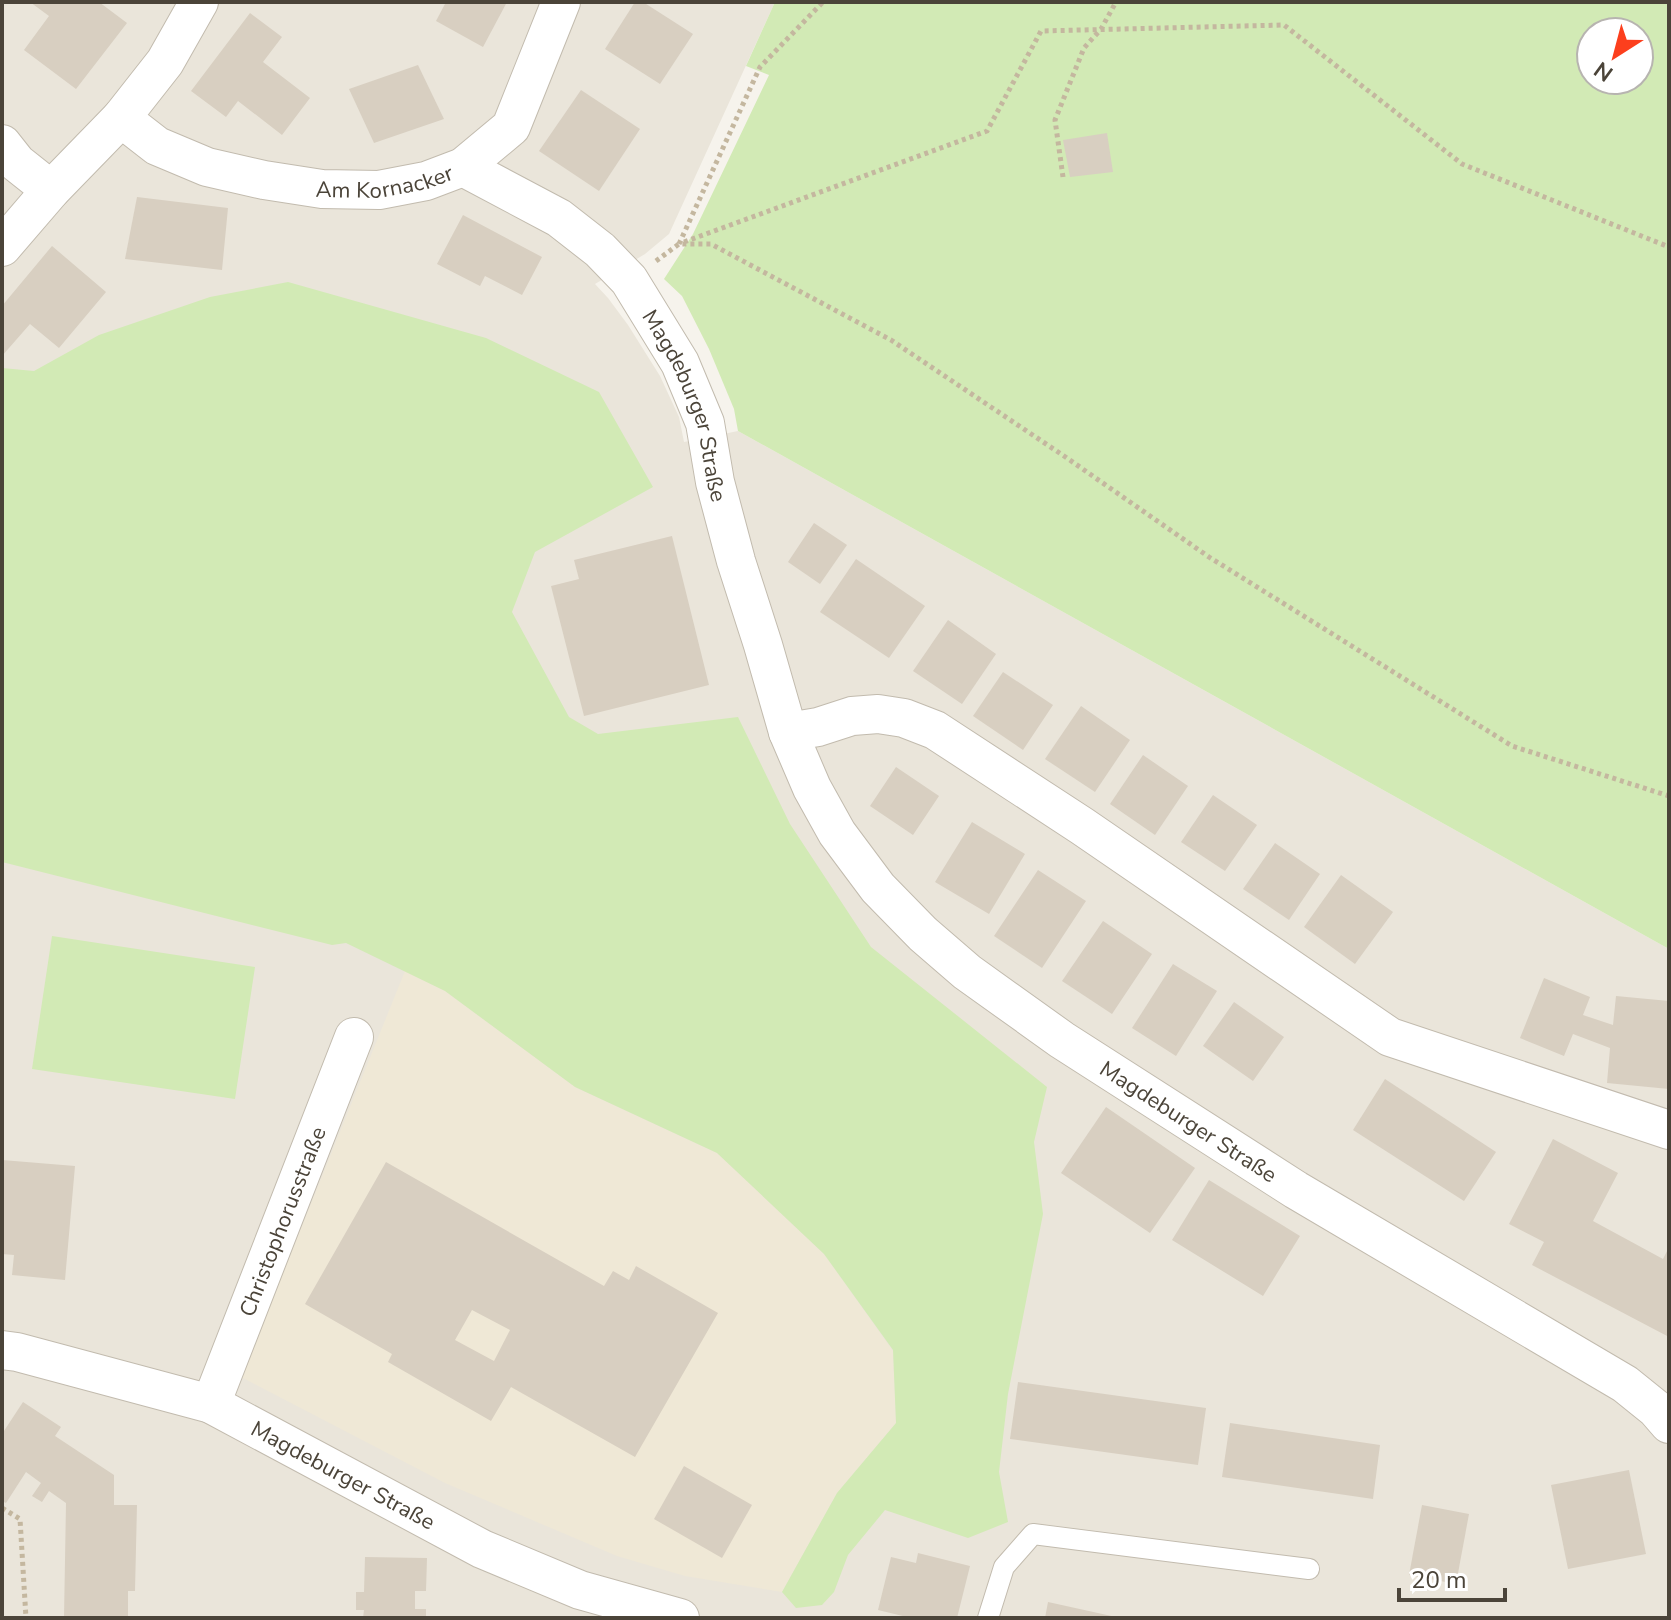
<svg xmlns="http://www.w3.org/2000/svg" width="1671" height="1620" font-family="'Nunito Sans',sans-serif">
	<rect width="100%" height="100%" fill="#f6f3ec"/>
	<path fill="#eae5da" d="M 2,2 L 775,2 L 669,234 L 645,254 L 595,284 L 608,298 L 628,325 L 660,376 L 679,417 L 684,442 L 738,431 L 1669,949 L 1669,1618 L 2,1618 Z"/>
	<path fill="#efe8d6" d="M 405,971 L 445,991 L 575,1087 L 717,1153 L 824,1254 L 893,1351 L 896,1423 L 837,1493 L 782,1592 L 685,1576 L 617,1556 L 445,1483 L 241,1377 Z"/>
	<g fill="#d2eab5" fill-rule="evenodd">
		<path d="M 775,2 L 1669,2 L 1669,949 L 738,431 L 734,409 L 709,349 L 682,296 L 664,279 L 693,234 L 769,75 L 746,66 ZM 1591,32 L 1639,32 L 1639,80 L 1591,80 Z"/>
		<path d="M 288,282 L 486,338 L 599,392 L 653,487 L 535,552 L 512,612 L 569,717 L 598,734 L 738,717 L 790,824 L 871,947 L 1047,1087 L 1034,1142 L 1043,1214 L 1008,1394 L 999,1472 L 1008,1522 L 968,1538 L 885,1510 L 848,1555 L 834,1592 L 822,1605 L 796,1608 L 782,1592 L 837,1493 L 896,1423 L 893,1350 L 824,1254 L 717,1153 L 575,1087 L 445,991 L 346,943 L 332,945 L 2,862 L 2,368 L 34,371 L 99,335 L 210,297 Z"/>
		<path d="M 52,936 L 255,967 L 235,1099 L 32,1069 Z"/>
	</g>
	<g fill="#d8cfc1" fill-rule="evenodd">
		<path d="M 30,2 L 99,2 L 127,23 L 76,89 L 24,50 L 49,16 Z"/>
		<path d="M 446,2 L 507,2 L 483,47 L 436,21 Z"/>
		<path d="M 635,2 L 643,2 L 693,34 L 660,84 L 605,49 Z"/>
		<path d="M 250,13 L 282,37 L 263,62 L 310,98 L 282,135 L 238,101 L 226,117 L 191,91 Z"/>
		<path d="M 418,65 L 444,119 L 374,143 L 349,89 Z"/>
		<path d="M 581,90 L 640,129 L 599,191 L 539,151 Z"/>
		<path d="M 1107,133 L 1113,172 L 1070,177 L 1063,140 Z"/>
		<path d="M 137,197 L 228,208 L 222,270 L 125,259 Z"/>
		<path d="M 463,215 L 542,257 L 522,295 L 485,276 L 480,286 L 437,264 Z"/>
		<path d="M 52,246 L 106,292 L 59,348 L 30,324 L 2,356 L 2,306 Z"/>
		<path d="M 814,523 L 847,545 L 820,584 L 788,562 Z"/>
		<path d="M 672,536 L 709,685 L 584,716 L 551,586 L 579,579 L 574,560 Z"/>
		<path d="M 856,559 L 925,606 L 889,658 L 820,612 Z"/>
		<path d="M 948,620 L 996,654 L 962,704 L 913,671 Z"/>
		<path d="M 1003,672 L 1053,705 L 1023,750 L 973,716 Z"/>
		<path d="M 1081,706 L 1130,740 L 1095,792 L 1045,759 Z"/>
		<path d="M 1143,755 L 1188,786 L 1155,835 L 1110,804 Z"/>
		<path d="M 896,767 L 939,796 L 913,835 L 870,806 Z"/>
		<path d="M 1213,795 L 1257,825 L 1225,871 L 1181,842 Z"/>
		<path d="M 972,822 L 1025,854 L 989,914 L 935,882 Z"/>
		<path d="M 1275,843 L 1320,874 L 1289,920 L 1243,889 Z"/>
		<path d="M 1038,870 L 1086,901 L 1042,968 L 994,936 Z"/>
		<path d="M 1341,875 L 1393,912 L 1355,964 L 1304,927 Z"/>
		<path d="M 1103,921 L 1152,954 L 1112,1014 L 1062,981 Z"/>
		<path d="M 1173,964 L 1217,991 L 1176,1056 L 1132,1028 Z"/>
		<path d="M 1544,978 L 1590,997 L 1583,1015 L 1613,1025 L 1616,996 L 1669,1001 L 1669,1089 L 1607,1083 L 1610,1048 L 1573,1034 L 1564,1056 L 1520,1038 Z"/>
		<path d="M 1234,1002 L 1284,1037 L 1253,1081 L 1203,1046 Z"/>
		<path d="M 1385,1079 L 1496,1152 L 1464,1201 L 1353,1130 Z"/>
		<path d="M 1106,1107 L 1195,1168 L 1150,1233 L 1061,1173 Z"/>
		<path d="M 1553,1139 L 1618,1173 L 1593,1221 L 1663,1259 L 1669,1247 L 1669,1337 L 1532,1265 L 1544,1242 L 1509,1224 Z"/>
		<path d="M 2,1160 L 75,1166 L 65,1280 L 12,1275 L 14,1255 L 2,1254 Z"/>
		<path d="M 386,1162 L 604,1286 L 613,1271 L 629,1280 L 636,1266 L 718,1313 L 635,1457 L 511,1387 L 491,1421 L 388,1362 L 392,1354 L 305,1304 ZM 472,1310 L 510,1330 L 494,1361 L 455,1340 Z"/>
		<path d="M 1209,1180 L 1300,1236 L 1263,1296 L 1172,1240 Z"/>
		<path d="M 1018,1382 L 1206,1408 L 1198,1465 L 1010,1439 Z"/>
		<path d="M 23,1402 L 61,1427 L 55,1436 L 114,1475 L 114,1505 L 137,1505 L 135,1591 L 128,1591 L 128,1618 L 64,1618 L 66,1503 L 49,1491 L 42,1502 L 32,1496 L 41,1483 L 26,1472 L 6,1503 L 2,1501 L 2,1434 Z"/>
		<path d="M 1230,1423 L 1380,1445 L 1373,1499 L 1222,1477 Z"/>
		<path d="M 684,1466 L 752,1505 L 722,1558 L 654,1519 Z"/>
		<path d="M 1629,1470 L 1646,1554 L 1568,1569 L 1551,1485 Z"/>
		<path d="M 1422,1505 L 1469,1514 L 1456,1584 L 1409,1575 Z"/>
		<path d="M 918,1553 L 970,1566 L 957,1618 L 911,1618 L 878,1610 L 891,1557 L 916,1563 Z"/>
		<path d="M 365,1557 L 427,1558 L 426,1591 L 415,1591 L 415,1609 L 426,1609 L 426,1618 L 363,1618 L 364,1610 L 356,1610 L 356,1592 L 364,1592 Z"/>
		<path d="M 1048,1602 L 1116,1617 L 1116,1618 L 1045,1618 Z"/>
	</g>
	<g fill="none" stroke-linecap="round" stroke-linejoin="round">
		<defs>
			<path id="service" d="M 988,1618 L 1004,1567 L 1033,1534 L 1309,1569"/>
			<g id="minor">
				<path id="s1" d="M 121,118 L 157,146 L 207,167 L 264,180 L 322,189 L 379,190 L 426,181 L 463,167 L 511,127 L 561,2"/>
				<path d="M 2,144 L 17,163 L 51,190"/>
				<path id="s2" d="M 463,167 L 559,218 L 600,250 L 629,280 L 680,363 L 705,423 L 715,482 L 736,561 L 763,645 L 788,732 L 812,788 L 837,833 L 878,888 L 923,934 L 967,972 L 1062,1040 L 1296,1190 L 1625,1384 L 1656,1409 L 1669,1424"/>
				<path d="M 2,247 L 51,190 L 121,118 L 165,62 L 199,2"/>
				<path d="M 788,732 L 818,727 L 852,716 L 878,714 L 904,718 L 935,730 L 1082,826 L 1390,1037 L 1669,1130"/>
				<path id="s3" d="M 2,1350 L 17,1352 L 211,1404 L 482,1549 L 580,1590 L 680,1618"/>
				<path id="s4" d="M 211,1404 L 354,1037"/>
			</g>
		</defs>
		<use href="#service" stroke="#c2bbae" stroke-width="22"/>
		<use href="#minor" stroke="#c2bbae" stroke-width="40"/>
		<g stroke="#c4b79f" stroke-width="5" stroke-dasharray="4 4" stroke-linecap="butt">
			<path d="M 1063,177 L 1055,120 L 1084,48 L 1101,29 L 1116,2"/>
			<path d="M 684,242 L 987,131 L 1041,31 L 1284,25 L 1462,164 L 1669,247"/>
			<path d="M 679,244 L 760,67 L 823,2"/>
			<path d="M 656,261 L 679,244 L 711,244 L 891,340 L 1064,456 L 1209,557 L 1512,746 L 1669,796"/>
			<path d="M 2,1508 L 20,1519 L 26,1618"/>
		</g>
		<use href="#service" stroke="#fff" stroke-width="20"/>
		<use href="#minor" stroke="#fff" stroke-width="38"/>
	</g>
	<g text-anchor="middle" stroke-width="7" stroke-linejoin="round" paint-order="stroke">
		<g font-size="22" fill="#4b4439" stroke="#fff">
			<text dy="8" stroke="none"><textPath href="#s1" startOffset="280">Am Kornacker</textPath></text>
			<text dy="8" stroke="none"><textPath href="#s2" startOffset="342">Magdeburger Straße</textPath></text>
			<text dy="8" stroke="none"><textPath href="#s2" startOffset="1256">Magdeburger Straße</textPath></text>
			<text dy="8" stroke="none"><textPath href="#s4" startOffset="196">Christophorusstraße</textPath></text>
			<text dy="8" stroke="none"><textPath href="#s3" startOffset="366">Magdeburger Straße</textPath></text>
		</g>
	</g>
	<rect width="1671" height="1620" fill="none" stroke="#4b4439" stroke-width="8"/>
	<g transform="translate(1615 56) rotate(216)"><circle r="38" fill="#ffffff" stroke="#b7b4b0" stroke-width="2"/>
	<path d="M0-6L14 30L0 20L-14 30Z" fill="#fc3f1d"/>
	<text y="-12" font-size="22" font-weight="bold" text-anchor="middle" fill="#4b4439">N</text>
	</g>
	<path d="M1399 1588v12h106v-12" fill="none" stroke="#4b4439" stroke-width="4"/>
	<text x="1411" y="1588" font-size="24" fill="#4b4439" stroke="#ffffff" stroke-width="6" paint-order="stroke">20 m</text>
</svg>
